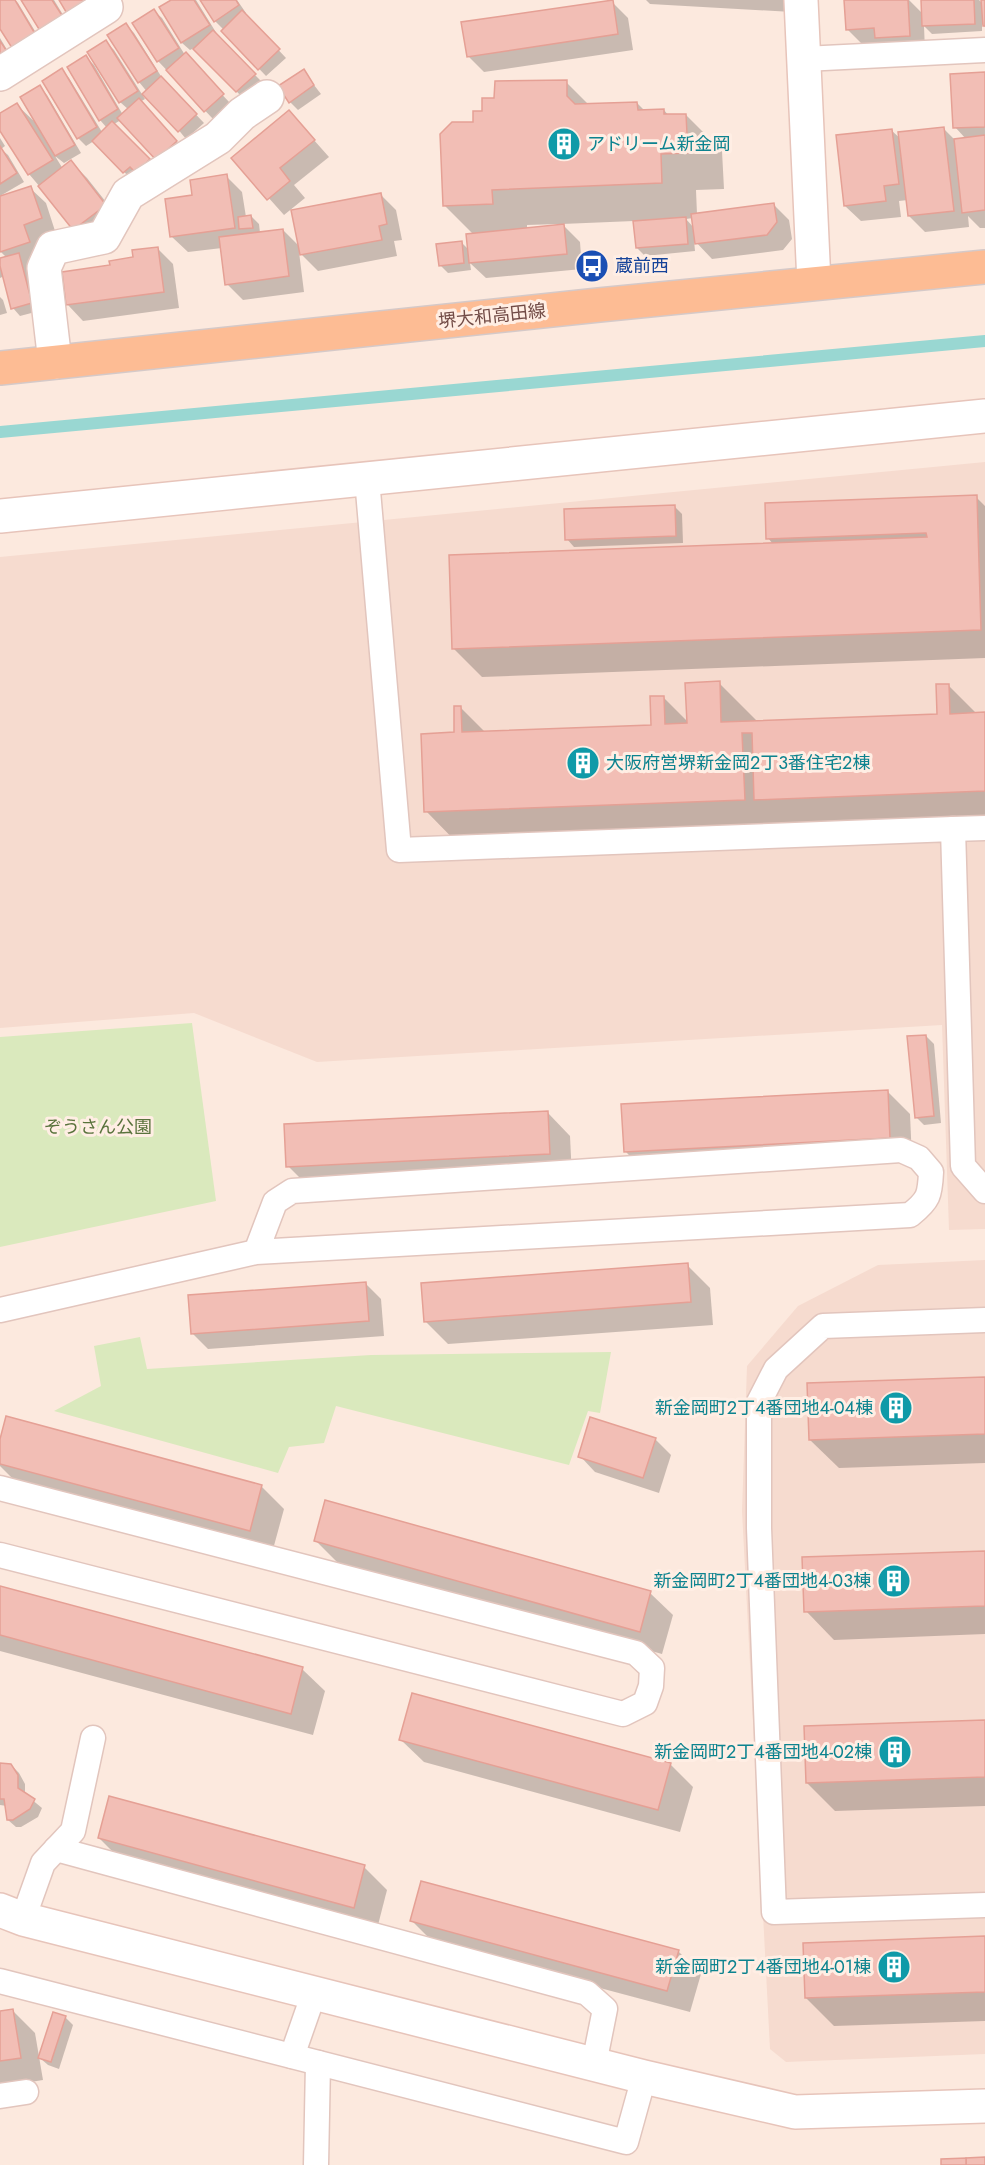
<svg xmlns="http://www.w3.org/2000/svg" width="985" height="2165" font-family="Jost,'Noto Sans JP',sans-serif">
	<rect width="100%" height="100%" fill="#fce9de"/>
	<g fill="#f6dbcf">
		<path d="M 985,462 L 985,1229 L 949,1230 L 942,1025 L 317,1062 L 194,1013 L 0,1028 L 0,557 Z"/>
		<path d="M 985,1260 L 985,2054 L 786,2062 L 770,2049 L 742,1511 L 747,1366 L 798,1306 L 878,1265 Z"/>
	</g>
	<g fill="#dae9bd">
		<path d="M 192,1023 L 216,1201 L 0,1247 L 0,1037 Z"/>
		<path d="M 140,1337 L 147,1369 L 371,1355 L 611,1352 L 600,1413 L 588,1411 L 569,1465 L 336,1406 L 324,1443 L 289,1447 L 278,1473 L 54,1411 L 101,1386 L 94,1346 Z"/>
	</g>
	<g fill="#0003" fill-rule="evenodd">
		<path d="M 0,0 L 15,0 L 18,3 L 44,46 L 0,26 Z"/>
		<path d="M 22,0 L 54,0 L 71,28 Z"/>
		<path d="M 174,0 L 196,0 L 217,34 L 215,35 L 262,82 L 244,99 L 194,48 L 190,50 L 182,43 L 161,8 Z"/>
		<path d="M 201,0 L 237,0 L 246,13 L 245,14 L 286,58 L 266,76 L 223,31 L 224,30 L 215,21 Z"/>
		<path d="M 646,0 L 793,0 L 792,12 L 650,4 Z"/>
		<path d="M 863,0 L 909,0 L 923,14 L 922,0 L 979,0 L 983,4 L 983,0 L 985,0 L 985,27 L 982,24 L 982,31 L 932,34 L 924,26 L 925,51 L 863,45 L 847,29 Z"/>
		<path d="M 612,2 L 628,18 L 633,50 L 484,72 L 468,56 Z"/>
		<path d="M 154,11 L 162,18 L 185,55 L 230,103 L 213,119 L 158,61 Z"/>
		<path d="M 126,25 L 134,33 L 164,81 L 204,123 L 186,139 L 139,82 Z"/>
		<path d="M 0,38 L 12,58 L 0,66 Z"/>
		<path d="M 106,42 L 114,50 L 145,99 L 140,102 L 184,150 L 165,166 L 121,120 L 114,124 L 157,168 L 132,180 L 94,141 L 86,146 L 78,138 L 62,70 L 69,78 L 102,132 L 107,128 L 100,120 L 86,57 L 94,65 L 123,115 L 129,110 L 120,102 Z"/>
		<path d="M 303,71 L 321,94 L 298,110 L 290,102 Z"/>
		<path d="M 985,74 L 985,228 L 980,228 L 968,216 L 969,227 L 925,232 L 909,216 L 908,200 L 899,201 L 901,217 L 861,221 L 845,206 L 892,131 L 901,139 L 943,128 L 955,140 L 966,139 L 955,127 Z"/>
		<path d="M 566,82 L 589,105 L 637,103 L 645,111 L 664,110 L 669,116 L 686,115 L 722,151 L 724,189 L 696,190 L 697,214 L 773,204 L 789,220 L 792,239 L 783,250 L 712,259 L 694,240 L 695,251 L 645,256 L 637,248 L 634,221 L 562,224 L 580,242 L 582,269 L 486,278 L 470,263 L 471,270 L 448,273 L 440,265 L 461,242 L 469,250 L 474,235 L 444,205 L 475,123 L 496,99 ZM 693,218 L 694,228 L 686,219 ZM 559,224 L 559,226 L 527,229 L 527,225 Z"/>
		<path d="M 39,87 L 47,95 L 81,153 L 64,163 L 55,156 L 63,169 L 71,162 L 87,178 L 121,221 L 89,245 L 29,174 L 0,128 L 0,115 L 17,105 L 37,124 Z"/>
		<path d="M 289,112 L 329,157 L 294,185 L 305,198 L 284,215 L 233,158 Z"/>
		<path d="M 0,138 L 5,146 L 1,149 L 8,155 L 24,182 L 0,196 Z"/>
		<path d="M 226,176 L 242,192 L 246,217 L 251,216 L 259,224 L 260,233 L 283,230 L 301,248 L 381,195 L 396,210 L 402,240 L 394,241 L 397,256 L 318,271 L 299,252 L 304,292 L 243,300 L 227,284 L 222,248 L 188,252 L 172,237 L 194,197 Z"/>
		<path d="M 30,188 L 46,203 L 56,234 L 38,240 L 45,258 L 27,264 L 39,311 L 20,316 L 13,308 L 4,276 L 0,278 L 0,259 L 7,258 L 0,251 L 0,198 Z"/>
		<path d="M 157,248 L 173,264 L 179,308 L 83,321 L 68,305 L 111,267 Z"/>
		<path d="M 0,297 L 3,300 L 7,313 L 0,315 Z"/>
		<path d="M 976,497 L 985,506 L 985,658 L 482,677 L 454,649 L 773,544 L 768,538 Z"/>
		<path d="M 675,507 L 682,514 L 683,543 L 574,547 L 567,539 Z"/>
		<path d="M 719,683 L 758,722 L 939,716 L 948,685 L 977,714 L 985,714 L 985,835 L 468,854 L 426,811 L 456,734 L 461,708 L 486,733 L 652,726 L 663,697 L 688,722 Z"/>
		<path d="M 926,1036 L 934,1044 L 941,1123 L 924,1125 L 916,1117 Z"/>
		<path d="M 887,1091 L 910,1114 L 912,1160 L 648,1175 L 626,1152 Z"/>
		<path d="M 548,1113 L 570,1136 L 572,1177 L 311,1189 L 288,1166 Z"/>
		<path d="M 687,1265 L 710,1288 L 713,1325 L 448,1344 L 425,1321 Z"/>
		<path d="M 365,1283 L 381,1299 L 384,1336 L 208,1349 L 193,1334 Z"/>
		<path d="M 985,1378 L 985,1463 L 839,1468 L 810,1440 Z"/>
		<path d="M 655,1439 L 671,1455 L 659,1493 L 595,1472 L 580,1456 Z"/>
		<path d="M 0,1444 L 261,1486 L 284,1509 L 272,1553 L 18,1484 L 0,1466 Z"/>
		<path d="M 316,1541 L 650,1593 L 673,1615 L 662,1654 L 339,1564 Z"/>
		<path d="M 985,1552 L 985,1634 L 834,1640 L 806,1611 Z"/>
		<path d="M 0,1587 L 302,1669 L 325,1691 L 313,1735 L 0,1651 Z"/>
		<path d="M 985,1721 L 985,1806 L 835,1811 L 807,1783 Z"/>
		<path d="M 401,1740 L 670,1764 L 693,1787 L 680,1832 L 424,1762 Z"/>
		<path d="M 0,1764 L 11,1765 L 19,1773 L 25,1784 L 25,1794 L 42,1808 L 38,1817 L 21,1827 L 16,1827 L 8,1820 L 7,1806 L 0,1805 Z"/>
		<path d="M 99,1838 L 364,1867 L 387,1890 L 377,1929 L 122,1861 Z"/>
		<path d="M 412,1921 L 678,1951 L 701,1974 L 690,2012 L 435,1944 Z"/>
		<path d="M 985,1938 L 985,2021 L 834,2026 L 806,1998 Z"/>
		<path d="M 12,2010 L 35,2033 L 43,2080 L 0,2087 L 0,2012 Z"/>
		<path d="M 65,2017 L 73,2025 L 59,2069 L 48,2065 L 40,2058 Z"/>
	</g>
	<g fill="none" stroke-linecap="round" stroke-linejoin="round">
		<path stroke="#99d7d2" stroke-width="12" d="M 0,432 L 985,341"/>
	</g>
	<g fill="#f2beb5" stroke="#e5a095" stroke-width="1.5">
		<path d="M 0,0 L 15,0 L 37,37 L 14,51 L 0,29 Z"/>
		<path d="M 21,0 L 52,0 L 65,20 L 42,34 Z"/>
		<path d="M 59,0 L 83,0 L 87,6 L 69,17 Z"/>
		<path d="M 171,0 L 194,0 L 210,25 L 181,43 L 159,7 Z"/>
		<path d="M 200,0 L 236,0 L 239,5 L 214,22 Z"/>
		<path d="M 613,0 L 618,34 L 467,57 L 461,22 Z"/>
		<path d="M 844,0 L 908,0 L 910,36 L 875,38 L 874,28 L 846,30 Z"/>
		<path d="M 921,0 L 974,0 L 975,24 L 922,26 Z"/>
		<path d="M 981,0 L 985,0 L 985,26 L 983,26 Z"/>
		<path d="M 154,9 L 179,48 L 157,62 L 132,23 Z"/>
		<path d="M 242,10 L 280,49 L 258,70 L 221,31 Z"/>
		<path d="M 126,23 L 157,71 L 138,83 L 107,35 Z"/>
		<path d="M 213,30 L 256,74 L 236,92 L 193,49 Z"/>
		<path d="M 106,40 L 138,91 L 119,103 L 87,52 Z"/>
		<path d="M 0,41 L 6,50 L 0,54 Z"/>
		<path d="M 186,52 L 224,94 L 204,112 L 166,70 Z"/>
		<path d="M 86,55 L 118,109 L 99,121 L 67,67 Z"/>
		<path d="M 62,68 L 97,127 L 77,139 L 42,81 Z"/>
		<path d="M 304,69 L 314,85 L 289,103 L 278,86 Z"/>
		<path d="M 985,72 L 985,127 L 953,128 L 950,74 Z"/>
		<path d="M 161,76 L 197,114 L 178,132 L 142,94 Z"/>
		<path d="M 567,80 L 567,96 L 575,104 L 637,102 L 638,110 L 664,109 L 664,114 L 686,114 L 688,153 L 661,154 L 662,183 L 492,190 L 493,204 L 443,206 L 440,134 L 452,122 L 473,122 L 473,111 L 482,111 L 482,98 L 494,98 L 495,81 Z"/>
		<path d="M 40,85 L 75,145 L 55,156 L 20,97 Z"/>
		<path d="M 139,98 L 177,141 L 156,160 L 117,118 Z"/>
		<path d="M 17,103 L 53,160 L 28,175 L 0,131 L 0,113 Z"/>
		<path d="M 289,110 L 315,140 L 280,168 L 290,181 L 267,200 L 231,158 Z"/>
		<path d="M 112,121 L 150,159 L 136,173 L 130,167 L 123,173 L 92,141 Z"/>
		<path d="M 944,127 L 954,211 L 908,216 L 898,132 Z"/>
		<path d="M 892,129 L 899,184 L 884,186 L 886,201 L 844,206 L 836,135 Z"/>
		<path d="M 985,135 L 985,210 L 962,213 L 954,139 Z"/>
		<path d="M 0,146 L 17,173 L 0,184 Z"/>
		<path d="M 71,160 L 106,205 L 73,230 L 38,186 Z"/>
		<path d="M 227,174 L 235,228 L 170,237 L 165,199 L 192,195 L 190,180 Z"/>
		<path d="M 31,186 L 42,218 L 24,225 L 30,242 L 0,252 L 0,196 Z"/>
		<path d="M 381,193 L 387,224 L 379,226 L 382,240 L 300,255 L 291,210 Z"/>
		<path d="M 774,203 L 777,222 L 767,235 L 695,244 L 691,214 Z"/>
		<path d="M 251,215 L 253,228 L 239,229 L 238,217 Z"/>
		<path d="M 686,217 L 688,244 L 636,248 L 633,221 Z"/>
		<path d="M 564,224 L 567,254 L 469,263 L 466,234 Z"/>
		<path d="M 283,229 L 289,276 L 225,285 L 219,237 Z"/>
		<path d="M 462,241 L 464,263 L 439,266 L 436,244 Z"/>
		<path d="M 158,247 L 164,292 L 66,305 L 62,272 L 110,265 L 109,261 L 133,257 L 132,250 Z"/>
		<path d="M 19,253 L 32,303 L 11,309 L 0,266 L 0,258 Z"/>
		<path d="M 977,495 L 981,630 L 452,649 L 449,555 L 927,537 L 926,533 L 766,539 L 765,503 Z"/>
		<path d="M 675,505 L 676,536 L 565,540 L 564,509 Z"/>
		<path d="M 720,681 L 721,722 L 937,714 L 936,684 L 949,684 L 950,714 L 985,712 L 985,791 L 754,800 L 752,733 L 742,733 L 745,800 L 424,812 L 421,734 L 454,732 L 454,706 L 461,706 L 462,732 L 651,725 L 650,696 L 664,696 L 665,724 L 687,723 L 685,683 Z"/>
		<path d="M 926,1035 L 934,1116 L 915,1118 L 907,1036 Z"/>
		<path d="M 888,1090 L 890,1138 L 624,1152 L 621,1104 Z"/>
		<path d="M 548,1111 L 550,1154 L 286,1167 L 284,1124 Z"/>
		<path d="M 688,1263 L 691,1302 L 424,1322 L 421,1283 Z"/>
		<path d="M 366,1282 L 369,1321 L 191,1334 L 188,1295 Z"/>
		<path d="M 985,1377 L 985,1434 L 809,1440 L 807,1383 Z"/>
		<path d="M 6,1416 L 262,1485 L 250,1531 L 0,1464 L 0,1439 Z"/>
		<path d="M 590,1417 L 656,1438 L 643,1478 L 578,1457 Z"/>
		<path d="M 325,1500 L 651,1591 L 640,1632 L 314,1541 Z"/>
		<path d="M 985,1551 L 985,1606 L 804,1612 L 802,1557 Z"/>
		<path d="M 0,1586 L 303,1667 L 291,1714 L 0,1635 Z"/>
		<path d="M 412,1693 L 671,1763 L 658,1810 L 399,1740 Z"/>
		<path d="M 985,1720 L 985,1777 L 806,1783 L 804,1726 Z"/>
		<path d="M 0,1763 L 11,1764 L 18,1775 L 18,1788 L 35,1799 L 30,1809 L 13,1820 L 7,1820 L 4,1799 L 0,1799 Z"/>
		<path d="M 109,1796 L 365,1865 L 354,1908 L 98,1838 Z"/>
		<path d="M 421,1881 L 679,1950 L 667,1991 L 410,1921 Z"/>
		<path d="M 985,1936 L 985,1992 L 805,1998 L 803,1943 Z"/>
		<path d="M 13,2009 L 21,2058 L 0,2061 L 0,2011 Z"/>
		<path d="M 53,2012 L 66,2016 L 51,2062 L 38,2058 Z"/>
		<path d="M 985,2157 L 985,2165 L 966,2165 L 966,2158 Z"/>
		<path d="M 966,2158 L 966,2165 L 941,2165 L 941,2159 Z"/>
	</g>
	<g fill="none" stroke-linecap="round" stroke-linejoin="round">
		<defs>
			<g id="lane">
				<path d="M 804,59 L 985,50"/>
				<path d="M 367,479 L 399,850 L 953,829 L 963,1166 L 985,1191"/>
				<path d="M 953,829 L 985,828"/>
				<path d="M 0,1310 L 256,1252 L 910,1215 C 929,1200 930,1195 931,1172 L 919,1158 L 901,1150 L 292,1191 L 275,1202 L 256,1252"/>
				<path d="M 985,1320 L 823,1326 L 776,1369 L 759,1402 L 759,1528 L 774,1912 L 985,1905"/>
				<path d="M 0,1488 L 636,1653 L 652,1668 L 651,1686 L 645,1703 L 623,1714 L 0,1555"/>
				<path d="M 56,1849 L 587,1993 L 605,2009 L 594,2064"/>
				<path d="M 23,1919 L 43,1863 L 73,1831 L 93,1738"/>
				<path d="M 0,1981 L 626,2142 L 644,2077"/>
				<path d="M 292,2056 L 314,1993"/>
				<path d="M 0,2096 L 26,2092"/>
				<path d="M 316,2165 L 318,2063"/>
			</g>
			<g id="street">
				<path d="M 0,74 L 106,7 L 102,0"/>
				<path d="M 55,362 L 44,268 L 53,248 L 104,237 L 128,194 L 218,138 L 242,114 L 267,97"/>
			</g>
			<g id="secondary">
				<path d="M 801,0 L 814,283"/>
				<path d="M 0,516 L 985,416"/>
				<path d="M 0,1910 L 23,1919 L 644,2077 L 795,2112 L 985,2106"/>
			</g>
			<path id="primary" d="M 0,368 L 599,305 L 985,267"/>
		</defs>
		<use href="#lane" stroke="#e2c5bd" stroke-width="27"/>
		<use href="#street" stroke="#e2c5bd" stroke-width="36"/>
		<use href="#secondary" stroke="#e7c4ba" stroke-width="36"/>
		<use href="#primary" stroke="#d5c9c8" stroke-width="36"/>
		<use href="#lane" stroke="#fff" stroke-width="24"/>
		<use href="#street" stroke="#fff" stroke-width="33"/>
		<use href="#secondary" stroke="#fff" stroke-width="33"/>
		<use href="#primary" stroke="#fdbc94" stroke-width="33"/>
	</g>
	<defs>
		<symbol id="building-disc" viewBox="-11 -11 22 22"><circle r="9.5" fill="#0f9aa8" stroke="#ffeee4"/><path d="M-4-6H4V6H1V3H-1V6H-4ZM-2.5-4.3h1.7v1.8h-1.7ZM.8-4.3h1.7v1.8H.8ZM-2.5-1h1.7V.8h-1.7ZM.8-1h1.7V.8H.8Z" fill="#fff"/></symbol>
		<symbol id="bus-disc" viewBox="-11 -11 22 22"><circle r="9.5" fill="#1a4fb4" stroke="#ffeee4"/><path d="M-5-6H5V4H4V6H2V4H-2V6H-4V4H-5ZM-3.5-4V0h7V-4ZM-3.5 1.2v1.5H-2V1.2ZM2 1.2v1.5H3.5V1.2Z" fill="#fff"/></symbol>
	</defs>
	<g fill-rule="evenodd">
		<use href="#building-disc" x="545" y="125" width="38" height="38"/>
		<use href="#bus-disc" x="573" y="247" width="38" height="38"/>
		<use href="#building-disc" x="564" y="744" width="38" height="38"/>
		<use href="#building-disc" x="877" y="1389" width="38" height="38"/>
		<use href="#building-disc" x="875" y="1562" width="38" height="38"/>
		<use href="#building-disc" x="876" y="1733" width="38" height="38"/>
		<use href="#building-disc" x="875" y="1948" width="38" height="38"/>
	</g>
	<g text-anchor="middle" stroke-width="6" stroke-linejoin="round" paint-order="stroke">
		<g font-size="18" fill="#0d838f" stroke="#ffeee4" text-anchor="end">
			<text x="587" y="150" text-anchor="start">アドリーム新金岡</text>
			<text x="606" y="769" text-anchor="start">大阪府営堺新金岡2丁3番住宅2棟</text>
			<text x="873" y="1414">新金岡町2丁4番団地4-04棟</text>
			<text x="871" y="1587">新金岡町2丁4番団地4-03棟</text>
			<text x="872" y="1758">新金岡町2丁4番団地4-02棟</text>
			<text x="871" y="1973">新金岡町2丁4番団地4-01棟</text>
		</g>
		<g font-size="18" fill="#164399" stroke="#ffeee4" text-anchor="start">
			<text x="615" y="272">蔵前西</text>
		</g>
		<g font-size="18" fill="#724b46" stroke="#ffeee4">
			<text transform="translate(492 316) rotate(-6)" y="6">堺大和高田線</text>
		</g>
		<g font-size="18" fill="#59733c" stroke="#ffeee4">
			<text x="98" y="1133">ぞうさん公園</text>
		</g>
	</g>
</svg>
